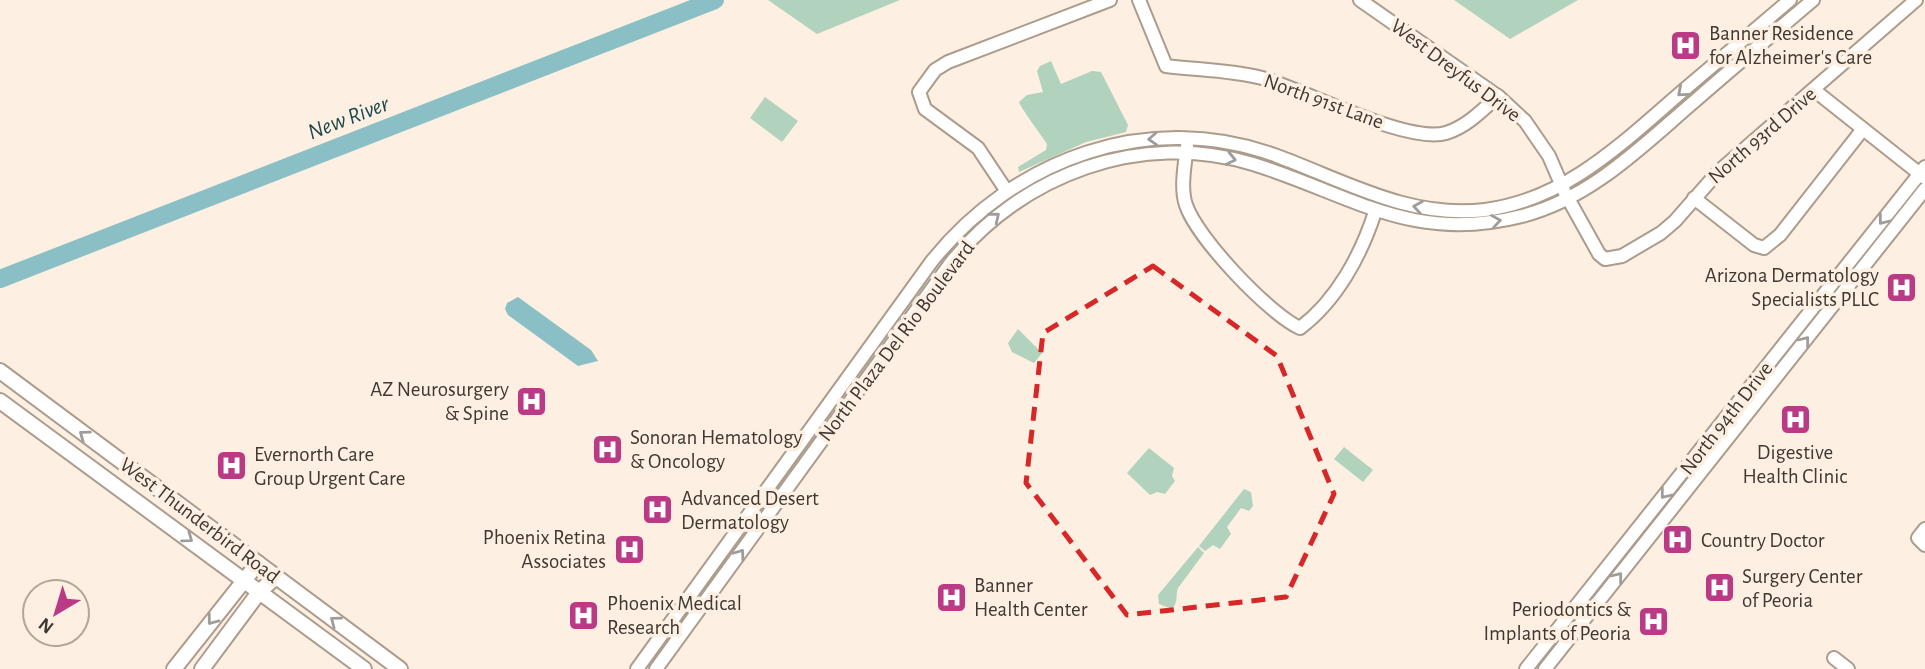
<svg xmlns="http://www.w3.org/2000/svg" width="1925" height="669" font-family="'Alegreya Sans',sans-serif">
	<rect width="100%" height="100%" fill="#fdefe1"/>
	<g fill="#b1d2bc">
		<path d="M 768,0 L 900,0 L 817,34 Z"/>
		<path d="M 1454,0 L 1578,0 L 1510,39 Z"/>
		<path d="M 1051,61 L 1061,84 L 1092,71 L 1101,72 L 1128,125 L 1126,132 L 1086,142 L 1019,172 L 1018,167 L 1046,150 L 1047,144 C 1042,136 1020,107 1019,102 L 1027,95 L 1043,92 L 1037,71 L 1040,66 Z"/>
		<path d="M 765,97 L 798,121 L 782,142 L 750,118 Z"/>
		<path d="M 1018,329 L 1042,353 L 1034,363 L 1012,352 L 1008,343 Z"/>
		<path d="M 1344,447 L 1373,470 L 1363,482 L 1334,459 Z"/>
		<path d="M 1149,448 L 1174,468 L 1172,476 L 1175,481 L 1165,494 L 1157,492 L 1150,495 L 1127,473 Z"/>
		<path d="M 1244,489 L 1251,492 L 1253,506 L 1249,511 L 1241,508 L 1227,527 L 1231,534 L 1220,549 L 1213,545 L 1205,551 L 1199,546 Z"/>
		<path d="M 1198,547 L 1204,553 L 1178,588 C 1175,597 1179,600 1172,609 L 1159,604 L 1158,595 Z"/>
	</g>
	<path fill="#8ac0c5" d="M 518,297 L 591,350 L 598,361 L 578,366 L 508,315 L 505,309 L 507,303 Z"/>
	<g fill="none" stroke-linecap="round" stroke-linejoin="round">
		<path stroke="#8ac0c5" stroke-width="18" d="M 0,279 L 715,0"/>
		<defs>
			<g id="minor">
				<path d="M 1139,0 L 1166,66 C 1199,70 1230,70 1262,78 C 1305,90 1407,144 1446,133 C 1466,127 1483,110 1498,96"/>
				<path d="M 1360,0 L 1499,97 L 1525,121 L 1549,156 L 1565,193 L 1599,254 L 1605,259 L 1622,256 L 1661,233 L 1675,221 L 1718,172 L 1916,0"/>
				<path d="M 1814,90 L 1925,178"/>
				<path d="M 1187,146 C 1185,164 1180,188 1186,205 C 1197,238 1269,314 1300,328 C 1337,300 1361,255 1375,212"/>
				<path d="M 1006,190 L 978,148 L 925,109 L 919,92 L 935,70 L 948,62 L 1110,0"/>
				<path d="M 1694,198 L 1754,245 L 1764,248 L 1780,235 L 1863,129"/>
				<path d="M 1925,529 L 1918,538 L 1925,545"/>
				<path d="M 1834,658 L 1848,669"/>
				<path d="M 637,669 L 932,261 C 1015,158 1149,109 1277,156 C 1345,181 1409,219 1485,210 C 1568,199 1624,141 1685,89 C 1720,59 1755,30 1790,0"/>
				<path d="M 656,669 L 950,264 C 1021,174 1141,130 1253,164 C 1352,195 1412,244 1522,216 C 1592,198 1643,145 1696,100 C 1735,66 1774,33 1813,0"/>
				<path d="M 1526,669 L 1925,167"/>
				<path d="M 1545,669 L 1925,189"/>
			</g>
			<g id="major">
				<path d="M 0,371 L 400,669"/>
				<path d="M 0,401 L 364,669"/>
				<path d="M 174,669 L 258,563"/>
				<path d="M 202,669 L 260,591 L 276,577"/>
			</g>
		</defs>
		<use href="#minor" stroke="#ac9c8c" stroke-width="16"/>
		<use href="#major" stroke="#ac9c8c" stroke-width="18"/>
		<use href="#minor" stroke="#fff" stroke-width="12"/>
		<use href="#major" stroke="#fff" stroke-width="14"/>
	</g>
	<defs><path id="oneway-chevron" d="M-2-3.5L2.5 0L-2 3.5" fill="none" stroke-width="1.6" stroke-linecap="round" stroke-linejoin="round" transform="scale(1.75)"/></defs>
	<g stroke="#a09c99">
		<use href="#oneway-chevron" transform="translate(1682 92) rotate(139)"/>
		<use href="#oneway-chevron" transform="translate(1153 139) rotate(177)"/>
		<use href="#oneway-chevron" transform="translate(1231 159) rotate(13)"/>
		<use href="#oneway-chevron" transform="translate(1418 207) rotate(-171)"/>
		<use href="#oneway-chevron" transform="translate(995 217) rotate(-39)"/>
		<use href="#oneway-chevron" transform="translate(1883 220) rotate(128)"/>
		<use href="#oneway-chevron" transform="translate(1496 221) rotate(-9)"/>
		<use href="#oneway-chevron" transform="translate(1805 341) rotate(-52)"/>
		<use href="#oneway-chevron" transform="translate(84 435) rotate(-144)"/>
		<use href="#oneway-chevron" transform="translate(1665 494) rotate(128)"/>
		<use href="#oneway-chevron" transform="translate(188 538) rotate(36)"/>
		<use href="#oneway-chevron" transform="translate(740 554) rotate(-54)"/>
		<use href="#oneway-chevron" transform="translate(1618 577) rotate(-52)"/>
		<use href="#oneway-chevron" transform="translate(212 620) rotate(127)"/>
		<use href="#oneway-chevron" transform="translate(335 621) rotate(-143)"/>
	</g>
	<path fill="none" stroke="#d62828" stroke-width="5" stroke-dasharray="14 9" stroke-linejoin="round" d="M 1153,266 L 1277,356 L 1334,494 L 1286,597 L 1127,615 L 1026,483 L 1043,333 Z"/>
	<defs>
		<symbol id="hospital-square" viewBox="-11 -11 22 22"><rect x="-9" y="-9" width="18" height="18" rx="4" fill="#ba3a85" stroke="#fdefe1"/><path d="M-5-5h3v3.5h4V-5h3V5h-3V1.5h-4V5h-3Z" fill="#fff"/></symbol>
	</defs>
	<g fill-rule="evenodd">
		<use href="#hospital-square" x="1668" y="28" width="35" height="35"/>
		<use href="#hospital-square" x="1884" y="270" width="35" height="35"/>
		<use href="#hospital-square" x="514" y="384" width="35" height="35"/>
		<use href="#hospital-square" x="1778" y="402" width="35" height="35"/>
		<use href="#hospital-square" x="590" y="432" width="35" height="35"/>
		<use href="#hospital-square" x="214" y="448" width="35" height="35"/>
		<use href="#hospital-square" x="640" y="492" width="35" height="35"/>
		<use href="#hospital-square" x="1660" y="522" width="35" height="35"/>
		<use href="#hospital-square" x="612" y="532" width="35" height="35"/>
		<use href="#hospital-square" x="1702" y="570" width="35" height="35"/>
		<use href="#hospital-square" x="934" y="580" width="35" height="35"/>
		<use href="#hospital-square" x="566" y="598" width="35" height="35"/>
		<use href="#hospital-square" x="1636" y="604" width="35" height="35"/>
	</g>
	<g text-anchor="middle" stroke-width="7" stroke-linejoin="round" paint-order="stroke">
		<g font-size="21" fill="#403933" stroke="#fdefe1" text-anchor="start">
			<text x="1709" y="40">Banner Residence<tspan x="1709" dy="24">for Alzheimer's Care</tspan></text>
			<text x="1879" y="282" text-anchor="end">Arizona Dermatology<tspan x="1879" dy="24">Specialists PLLC</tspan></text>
			<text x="509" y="396" text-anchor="end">AZ Neurosurgery<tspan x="509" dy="24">&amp; Spine</tspan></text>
			<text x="630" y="444">Sonoran Hematology<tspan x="630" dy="24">&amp; Oncology</tspan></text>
			<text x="1795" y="459" text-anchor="middle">Digestive<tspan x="1795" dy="24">Health Clinic</tspan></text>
			<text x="254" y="461">Evernorth Care<tspan x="254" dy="24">Group Urgent Care</tspan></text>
			<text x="681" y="505">Advanced Desert<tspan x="681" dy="24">Dermatology</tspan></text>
			<text x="606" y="544" text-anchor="end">Phoenix Retina<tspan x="606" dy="24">Associates</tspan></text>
			<text x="1701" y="547">Country Doctor</text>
			<text x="1742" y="583">Surgery Center<tspan x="1742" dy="24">of Peoria</tspan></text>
			<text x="974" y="592">Banner<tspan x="974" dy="24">Health Center</tspan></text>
			<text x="607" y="610">Phoenix Medical<tspan x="607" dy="24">Research</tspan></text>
			<text x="1631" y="616" text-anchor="end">Periodontics &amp;<tspan x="1631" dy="24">Implants of Peoria</tspan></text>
		</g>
		<g font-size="21" fill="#403933" stroke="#fdefe1">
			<text transform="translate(1456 70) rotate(37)" y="7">West Dreyfus Drive</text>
			<text transform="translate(1324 101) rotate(20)" y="7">North 91st Lane</text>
			<text transform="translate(1762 135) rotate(-41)" y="7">North 93rd Drive</text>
			<text transform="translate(896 341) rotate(-53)" y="7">North Plaza Del Rio Boulevard</text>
			<text transform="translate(1726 418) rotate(-52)" y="7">North 94th Drive</text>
			<text transform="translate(200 520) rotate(37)" y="7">West Thunderbird Road</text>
		</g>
		<g font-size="23" font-style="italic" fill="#18494e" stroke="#fdefe1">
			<text transform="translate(348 117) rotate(-21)" y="8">New River</text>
		</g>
	</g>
	<g transform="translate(56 613) rotate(218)"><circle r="33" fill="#fdefe1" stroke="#b1a69b" stroke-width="2"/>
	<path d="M0-5L12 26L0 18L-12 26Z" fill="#ba3a85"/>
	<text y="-10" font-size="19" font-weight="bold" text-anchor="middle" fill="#403933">N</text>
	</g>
</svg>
